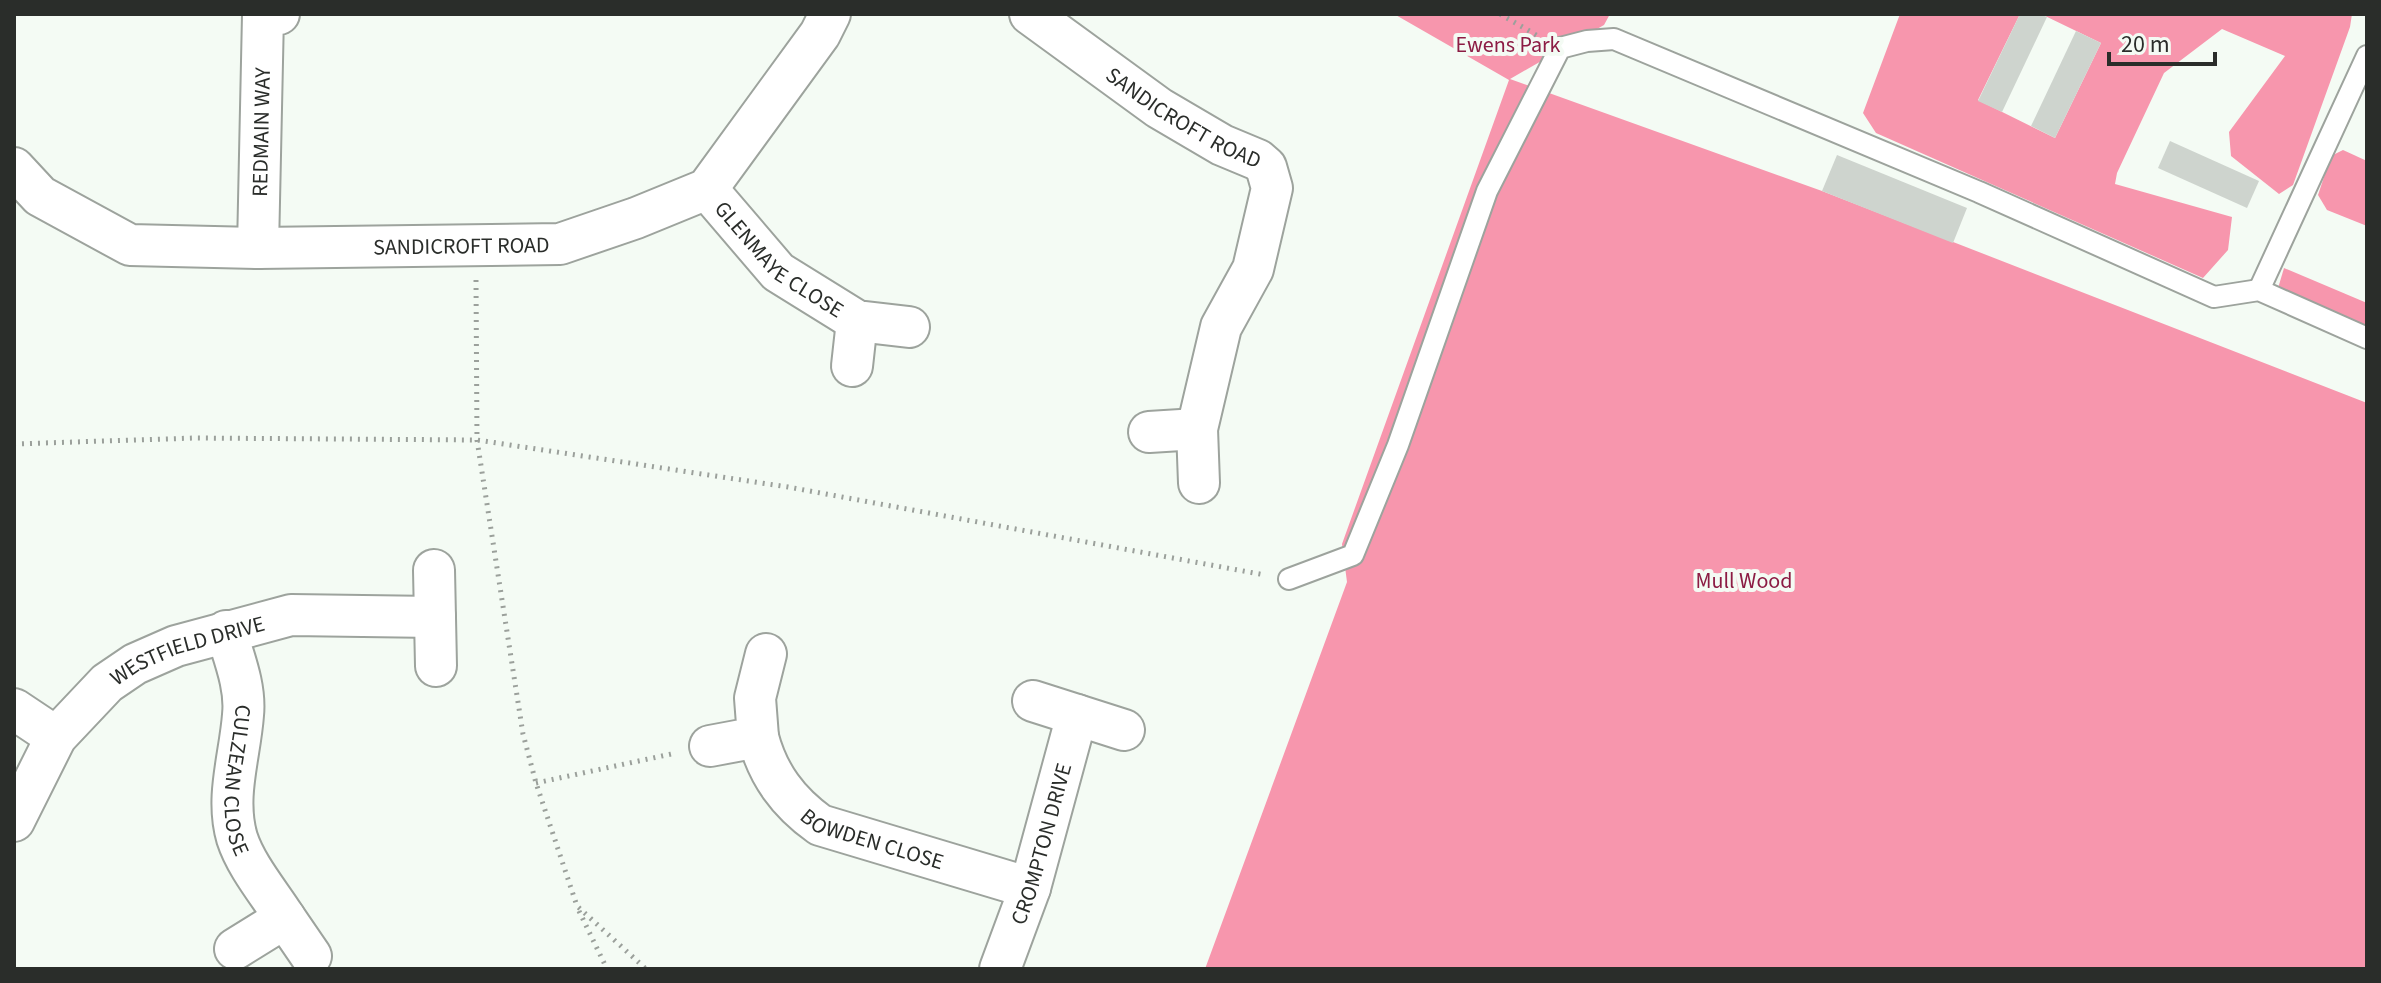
<svg xmlns="http://www.w3.org/2000/svg" width="2381" height="983" font-family="'Source Sans 3',sans-serif">
	<rect width="100%" height="100%" fill="#f4fbf4"/>
	<g fill="#f796ad">
		<path d="M 1394,14 L 1610,14 L 1604,25 L 1510,79 L 1822,191 L 2367,403 L 2367,969 L 1205,969 L 1347,582 L 1342,544 L 1509,80 Z"/>
		<path d="M 1900,14 L 2020,14 L 1978,100 L 2055,138 L 2101,43 L 2041,14 L 2352,14 L 2350,27 L 2293,185 L 2279,194 L 2231,156 L 2229,132 L 2285,56 L 2222,29 L 2164,73 L 2117,173 L 2115,184 L 2232,217 L 2228,250 L 2203,278 L 1876,133 L 1863,113 Z"/>
		<path d="M 2343,150 L 2367,161 L 2367,226 L 2327,210 L 2318,195 L 2331,156 Z"/>
		<path d="M 2284,268 L 2367,303 L 2367,332 L 2276,295 Z"/>
	</g>
	<g fill="#ced4ce">
		<path d="M 2020,14 L 2040,14 L 2047,17 L 2002,112 L 1978,101 Z"/>
		<path d="M 2076,31 L 2101,43 L 2055,138 L 2031,126 Z"/>
		<path d="M 2170,141 L 2259,181 L 2247,208 L 2158,168 Z"/>
		<path d="M 1837,155 L 1967,208 L 1953,243 L 1822,191 Z"/>
	</g>
	<g fill="none" stroke-linecap="round" stroke-linejoin="round">
		<defs>
			<g id="lane">
				<path d="M 2259,290 L 2367,56"/>
				<path d="M 1289,579 L 1353,555 L 1398,445 L 1487,191 L 1560,48 L 1587,41 L 1614,39 L 1979,192 L 2214,297 L 2259,290 L 2367,338"/>
			</g>
			<g id="street">
				<path id="s1" d="M 1030,14 L 1159,108 L 1222,145 L 1258,160 L 1266,167 L 1272,188 L 1253,269 L 1221,327 L 1197,429 L 1199,483"/>
				<path id="s2" d="M 14,168 L 40,196 L 130,245 L 258,248 L 560,244 L 636,218 L 707,189 L 820,34 L 830,14"/>
				<path id="s3" d="M 707,189 L 778,272 L 857,321 L 909,327"/>
				<path id="s4" d="M 258,248 L 263,15 L 279,14"/>
				<path d="M 852,366 L 857,321"/>
				<path d="M 1149,432 L 1197,429"/>
				<path d="M 434,570 L 436,666"/>
				<path id="s5" d="M 226,631 C 234,658 246,687 243,715 C 240,756 225,797 237,838 C 246,866 269,893 285,918"/>
				<path d="M 1033,701 L 1124,730"/>
				<path d="M 14,709 L 56,737"/>
				<path id="s6" d="M 758,737 C 768,775 788,802 820,825 L 1030,888"/>
				<path d="M 710,746 L 758,737 L 755,698 L 766,654"/>
				<path id="s7" d="M 14,821 L 56,737 L 107,683 L 135,664 L 176,646 L 291,615 L 435,617"/>
				<path d="M 235,949 L 285,918 L 311,956"/>
				<path id="s8" d="M 1000,969 L 1030,888 L 1077,715"/>
			</g>
		</defs>
		<use href="#lane" stroke="#9da39d" stroke-width="24"/>
		<use href="#street" stroke="#9da39d" stroke-width="44"/>
		<g stroke="#9ba09b" stroke-width="5" stroke-dasharray="2 6" stroke-linecap="butt">
			<path d="M 1500,14 L 1538,36"/>
			<path d="M 476,280 L 477,440 L 523,734 L 536,783 L 577,906 L 646,969"/>
			<path d="M 14,444 L 195,438 L 477,440 L 788,487 L 1265,575"/>
			<path d="M 536,783 L 676,753"/>
			<path d="M 579,911 L 607,969"/>
		</g>
		<use href="#lane" stroke="#fff" stroke-width="20"/>
		<use href="#street" stroke="#fff" stroke-width="40"/>
	</g>
	<g text-anchor="middle" stroke-width="8" stroke-linejoin="round" paint-order="stroke">
		<g font-size="22" fill="#8c1c44" stroke="#f4fbf4">
			<text x="1508" y="52">Ewens Park</text>
			<text x="1744" y="588">Mull Wood</text>
		</g>
		<g font-size="22" fill="#2a2d2a" stroke="#f4fbf4">
			<text dy="8" stroke="none"><textPath href="#s1" startOffset="186">SANDICROFT ROAD</textPath></text>
			<text dy="8" stroke="none"><textPath href="#s4" startOffset="116">REDMAIN WAY</textPath></text>
			<text dy="8" stroke="none"><textPath href="#s2" startOffset="472">SANDICROFT ROAD</textPath></text>
			<text dy="8" stroke="none"><textPath href="#s3" startOffset="102">GLENMAYE CLOSE</textPath></text>
			<text dy="8" stroke="none"><textPath href="#s7" startOffset="256">WESTFIELD DRIVE</textPath></text>
			<text dy="8" stroke="none"><textPath href="#s5" startOffset="152">CULZEAN CLOSE</textPath></text>
			<text dy="8" stroke="none"><textPath href="#s6" startOffset="164">BOWDEN CLOSE</textPath></text>
			<text dy="8" stroke="none"><textPath href="#s8" startOffset="132">CROMPTON DRIVE</textPath></text>
		</g>
	</g>
	<rect width="2381" height="983" fill="none" stroke="#2a2d2a" stroke-width="32"/>
	<path d="M2109 52v12h106v-12" fill="none" stroke="#2a2d2a" stroke-width="4"/>
	<text x="2121" y="52" font-size="24" fill="#2a2d2a" stroke="#f4fbf4" stroke-width="6" paint-order="stroke">20 m</text>
</svg>
